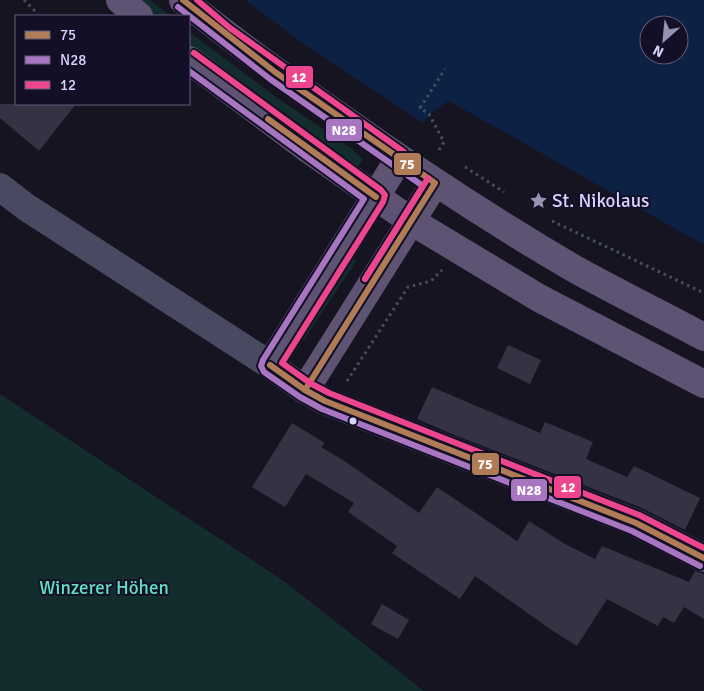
<svg xmlns="http://www.w3.org/2000/svg" width="704" height="691" font-family="Signika,sans-serif">
	<rect width="100%" height="100%" fill="#161421"/>
	<g fill="#132c2d">
		<path d="M 134,0 L 150,0 L 170,16 L 154,16 Z"/>
		<path d="M 189,32 L 276,97 L 352,149 L 363,159 L 355,171 L 225,74 L 189,45 Z"/>
		<path d="M 351,257 L 356,261 L 304,340 L 298,336 Z"/>
		<path d="M 0,394 L 285,582 L 424,691 L 0,691 Z"/>
	</g>
	<path fill="#0d2144" fill-rule="evenodd" d="M 245,0 L 704,0 L 704,245 L 449,101 L 429,114 L 423,123 L 301,42 ZM 649,25 L 679,25 L 679,55 L 649,55 Z"/>
	<g fill="#343243">
		<path d="M 0,104 L 76,104 L 39,151 L 0,118 Z"/>
		<path d="M 508,345 L 541,360 L 530,384 L 497,368 Z"/>
		<path d="M 432,387 L 540,433 L 545,422 L 593,442 L 586,459 L 627,477 L 634,466 L 700,498 L 685,530 L 642,508 L 452,434 L 417,419 Z"/>
		<path d="M 292,423 L 325,443 L 321,447 L 346,462 L 419,513 L 437,487 L 517,541 L 529,521 L 565,544 L 595,559 L 602,546 L 689,582 L 695,571 L 704,574 L 704,619 L 684,607 L 674,623 L 663,617 L 658,626 L 607,599 L 577,646 L 553,631 L 475,576 L 460,599 L 392,553 L 397,546 L 348,512 L 354,503 L 306,474 L 285,507 L 252,487 Z"/>
		<path d="M 382,604 L 409,620 L 398,639 L 371,624 Z"/>
	</g>
	<g fill="none" stroke-linecap="round" stroke-linejoin="round">
		<g stroke="#44505f" stroke-width="3" stroke-dasharray="2.5 4" stroke-linecap="butt">
			<path d="M 24,0 L 38,14"/>
			<path d="M 439,150 L 444,142 L 429,114 L 420,108 L 445,69"/>
			<path d="M 465,167 L 504,192"/>
			<path d="M 552,221 L 704,293"/>
			<path d="M 347,381 L 408,287 L 431,281 L 442,270"/>
		</g>
		<path stroke="#4a4962" stroke-width="28" d="M 0,187 L 26,207 L 270,365 L 305,390 L 325,401 L 636,523 L 704,558"/>
		<g stroke="#5e5373" stroke-width="28">
			<path d="M 120,0 L 139,16"/>
			<path d="M 183,0 C 232,40 283,77 335,113 C 412,168 491,220 573,268 C 616,292 661,314 704,337"/>
			<path d="M 189,60 L 308,149 L 411,221 L 539,298 L 704,384"/>
			<path d="M 270,365 L 399,159"/>
			<path d="M 305,390 L 435,183"/>
		</g>
		<defs>
			<g id="bus-1">
				<path d="M 183,0 L 275,72 L 435,183 L 305,390"/>
				<path d="M 268,119 L 376,197"/>
				<path d="M 270,365 L 305,390 L 325,401 L 636,523 L 704,558"/>
			</g>
			<g id="bus-2">
				<path d="M 178,7 L 270,79 L 423,186 L 365,279"/>
				<path d="M 189,71 L 364,199 L 263,360 L 261,366 L 264,372 L 300,397 L 322,409 L 632,531 L 700,566"/>
			</g>
			<g id="bus-3">
				<path d="M 197,0 L 230,28 L 404,152"/>
				<path d="M 194,53 L 381,190 L 385,195 L 383,202 L 282,363 L 310,383 L 329,393 L 639,515 L 704,548"/>
				<path d="M 365,279 L 428,178"/>
			</g>
		</defs>
		<use href="#bus-1" stroke="#130f26" stroke-width="10"/>
		<use href="#bus-2" stroke="#130f26" stroke-width="10"/>
		<use href="#bus-3" stroke="#130f26" stroke-width="10"/>
		<use href="#bus-1" stroke="#b07c57" stroke-width="6"/>
		<use href="#bus-2" stroke="#a876c0" stroke-width="6"/>
		<use href="#bus-3" stroke="#ee468c" stroke-width="6"/>
	</g>
	<defs>
		<symbol id="sight-bare" viewBox="-9 -9 18 18"><path d="M0-6L1.8-2.2L6-1.7L2.9 1.2L3.7 5.4L0 3.3L-3.7 5.4L-2.9 1.2L-6-1.7L-1.8-2.2Z" fill="#9591b1" stroke="#130f26" stroke-width="2.5" paint-order="stroke"/></symbol>
	</defs>
	<g fill-rule="evenodd">
		<use href="#sight-bare" x="526" y="188" width="25" height="25"/>
	</g>
	<circle fill="#d9d4ff" stroke="#130f26" stroke-width="2" cx="353" cy="421" r="4.5"/>
	<g text-anchor="middle" stroke-width="4" stroke-linejoin="round" paint-order="stroke">
		<g font-size="19" fill="#d9d4ff" stroke="#130f26" text-anchor="start">
			<text x="552" y="207">St. Nikolaus</text>
		</g>
		<g font-size="19" fill="#5fe0c0" stroke="#130f26">
			<text x="104" y="594">Winzerer Höhen</text>
		</g>
	</g>
	<g stroke="#130f26" stroke-width="2">
		<rect x="285" y="65" width="29" height="24" rx="5" fill="#ee468c"/>
		<rect x="325" y="118" width="38" height="24" rx="5" fill="#a876c0"/>
		<rect x="393" y="152" width="29" height="24" rx="5" fill="#b07c57"/>
		<rect x="471" y="452" width="29" height="24" rx="5" fill="#b07c57"/>
		<rect x="553" y="475" width="29" height="24" rx="5" fill="#ee468c"/>
		<rect x="510" y="478" width="38" height="24" rx="5" fill="#a876c0"/>
	</g>
	<g font-size="14" text-anchor="middle" font-weight="bold" fill="#fff">
		<text x="299" y="82">12</text>
		<text x="344" y="135">N28</text>
		<text x="407" y="169">75</text>
		<text x="485" y="469">75</text>
		<text x="568" y="492">12</text>
		<text x="529" y="495">N28</text>
	</g>
	<rect x="15" y="15" width="175" height="90" fill="#130f26" stroke="#625e7d"/>
	<rect x="25" y="31" width="25" height="8" fill="#b07c57" stroke="#625e7d"/>
	<text x="60" y="40" font-size="15" fill="#d9d4ff">75</text>
	<rect x="25" y="56" width="25" height="8" fill="#a876c0" stroke="#625e7d"/>
	<text x="60" y="65" font-size="15" fill="#d9d4ff">N28</text>
	<rect x="25" y="81" width="25" height="8" fill="#ee468c" stroke="#625e7d"/>
	<text x="60" y="90" font-size="15" fill="#d9d4ff">12</text>
	<g transform="translate(664 40) rotate(207)"><circle r="24" fill="#130f26" stroke="#625e7d"/>
	<path d="M0-4L9 19L0 12L-9 19Z" fill="#9591b1"/>
	<text y="-8" font-size="14" font-weight="bold" text-anchor="middle" fill="#d9d4ff">N</text>
	</g>
</svg>
